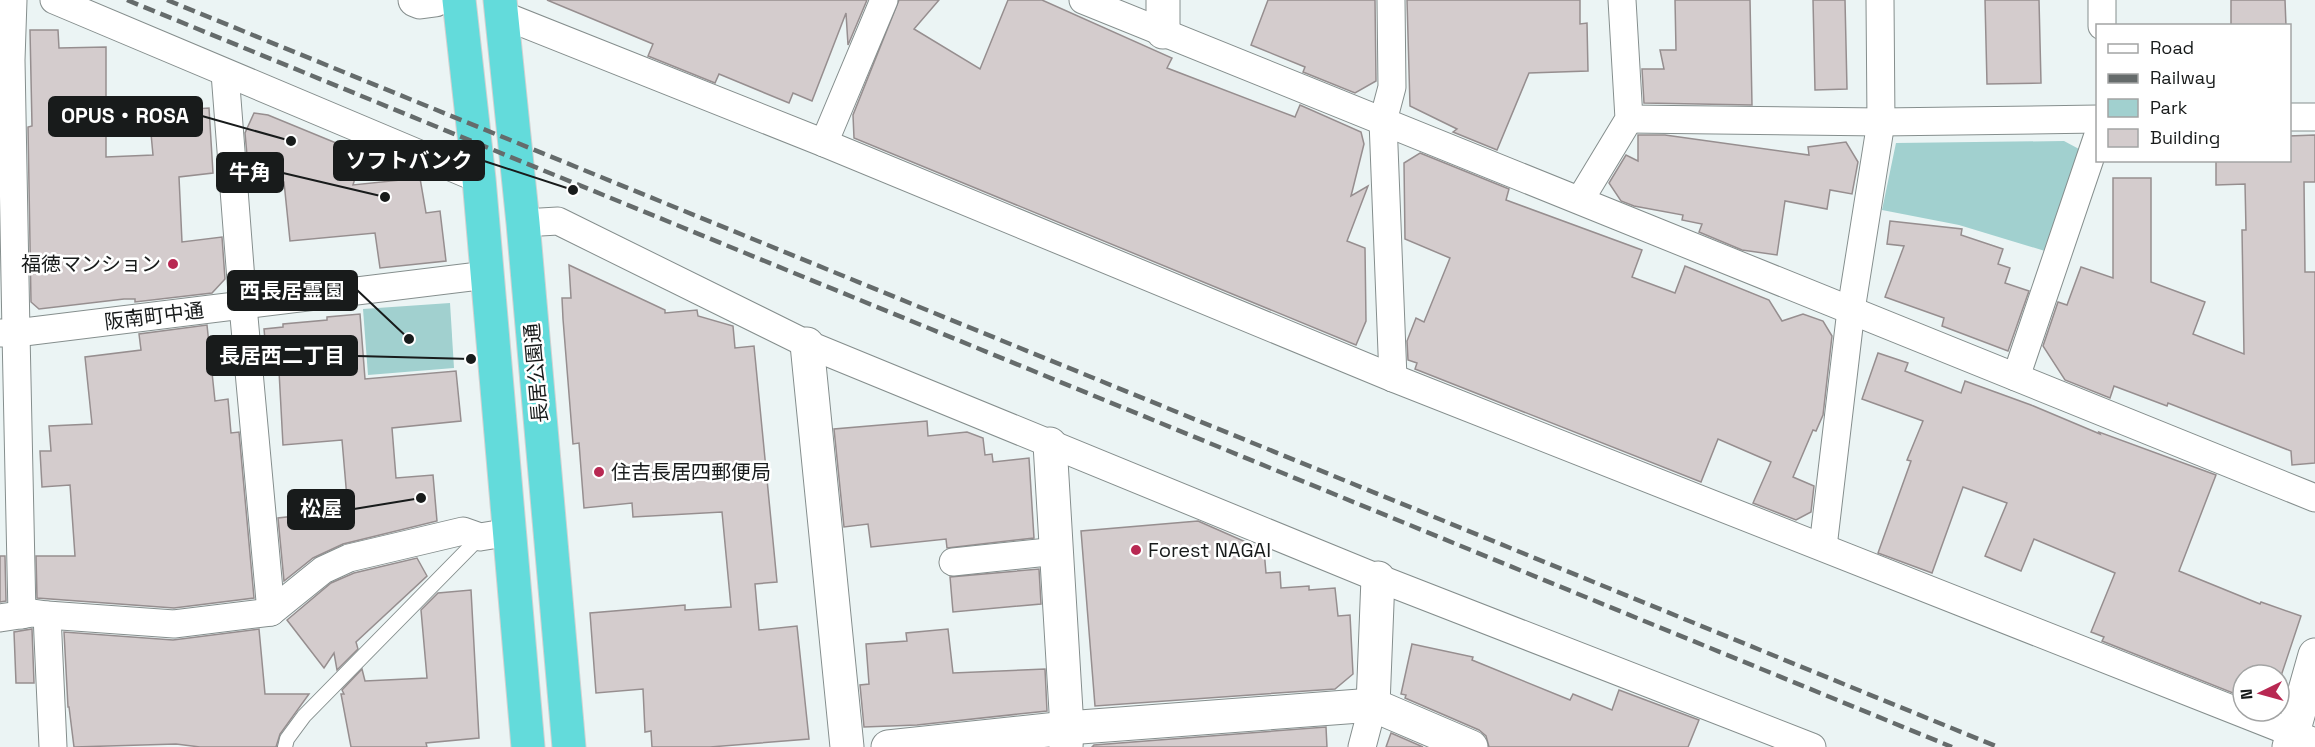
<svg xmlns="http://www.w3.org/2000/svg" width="2315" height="747" font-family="'Space Grotesk','Noto Sans JP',sans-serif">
	<rect width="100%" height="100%" fill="#ebf4f4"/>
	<g fill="#a1d0cf">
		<path d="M 2064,141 L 2079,149 L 2045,251 L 1959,225 L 1882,210 L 1896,143 Z"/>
		<path d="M 450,303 L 454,368 L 368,375 L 363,309 Z"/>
	</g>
	<g fill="#d4cccd" stroke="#968e8f" stroke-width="1.5">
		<path d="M 547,0 L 867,0 L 848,45 L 846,13 L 812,101 L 793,93 L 789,103 L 719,74 L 715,83 L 648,56 L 653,44 Z"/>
		<path d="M 899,0 L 939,0 L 914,29 L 980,69 L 1008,0 L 1042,0 L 1172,58 L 1167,68 L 1295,117 L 1300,105 L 1361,132 L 1364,144 L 1351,196 L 1368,186 L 1347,241 L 1365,248 L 1366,321 L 1356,345 L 854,138 L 853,115 Z"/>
		<path d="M 1268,0 L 1375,0 L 1376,81 L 1355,93 L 1303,72 L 1305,67 L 1251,45 Z"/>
		<path d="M 1407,0 L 1580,0 L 1580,24 L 1587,23 L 1588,71 L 1529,73 L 1497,150 L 1453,132 L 1457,129 L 1410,106 Z"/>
		<path d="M 1675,0 L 1750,0 L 1752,105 L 1644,103 L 1642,69 L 1664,69 L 1660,50 L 1676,50 Z"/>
		<path d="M 1813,0 L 1845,0 L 1847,89 L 1815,90 Z"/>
		<path d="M 1985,0 L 2039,0 L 2041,83 L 1987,84 Z"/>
		<path d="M 2231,0 L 2285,0 L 2286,26 L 2231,26 Z"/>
		<path d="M 30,30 L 58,30 L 59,48 L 106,47 L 106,157 L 153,155 L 149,112 L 209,108 L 213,173 L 179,177 L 182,242 L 222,237 L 225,279 L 212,293 L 135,302 L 135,299 L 124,299 L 39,309 L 31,302 L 28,127 L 32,126 Z"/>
		<path d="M 254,113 L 268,115 L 358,152 L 357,157 L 361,158 L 353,185 L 420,178 L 426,213 L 440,211 L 446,261 L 380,268 L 375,233 L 290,241 L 284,182 L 277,183 L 277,175 L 248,166 L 245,133 Z"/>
		<path d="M 1638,135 L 1665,135 L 1809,155 L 1808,147 L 1846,142 L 1858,162 L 1852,194 L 1830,190 L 1827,209 L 1785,201 L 1777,255 L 1742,250 L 1699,232 L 1702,224 L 1682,220 L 1683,215 L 1634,206 L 1621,201 L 1609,183 L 1626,155 L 1638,161 Z"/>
		<path d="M 2315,135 L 2315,182 L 2304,182 L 2305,272 L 2315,272 L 2315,463 L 2292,465 L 2291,451 L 2168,403 L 2167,406 L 2114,386 L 2110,398 L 2065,380 L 2043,346 L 2058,302 L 2067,305 L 2081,267 L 2113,278 L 2113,178 L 2151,178 L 2151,282 L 2205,302 L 2193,334 L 2244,354 L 2242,230 L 2246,230 L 2245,184 L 2216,185 L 2216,160 L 2289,160 L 2289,136 Z"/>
		<path d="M 1420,153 L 1509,189 L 1506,200 L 1642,250 L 1632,277 L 1675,293 L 1685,266 L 1769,300 L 1782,321 L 1803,314 L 1823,321 L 1832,336 L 1823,415 L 1816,431 L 1813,430 L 1793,477 L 1814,486 L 1811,512 L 1796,520 L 1753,503 L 1771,462 L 1718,439 L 1701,482 L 1415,369 L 1417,363 L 1408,360 L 1407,341 L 1416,318 L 1424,322 L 1450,258 L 1405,239 L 1404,163 Z"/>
		<path d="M 1890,221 L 1962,229 L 1961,235 L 2003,249 L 1998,264 L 2010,268 L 2005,283 L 2029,291 L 2008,351 L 1942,326 L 1944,318 L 1885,297 L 1904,246 L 1887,244 Z"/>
		<path d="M 569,265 L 665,310 L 665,313 L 697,310 L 698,316 L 733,326 L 735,348 L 754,346 L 777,582 L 755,584 L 759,630 L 797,626 L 809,739 L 710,747 L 652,747 L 651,731 L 645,732 L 643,689 L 596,693 L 590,613 L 685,605 L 685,610 L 731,607 L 722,512 L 633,517 L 632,503 L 584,508 L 579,443 L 573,444 L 563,319 L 562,298 L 571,298 Z"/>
		<path d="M 360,314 L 365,379 L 456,371 L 461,421 L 392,428 L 396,478 L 433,475 L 437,521 L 343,544 L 313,558 L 284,581 L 278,518 L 348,510 L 342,440 L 283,445 L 279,371 L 268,372 L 264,329 L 283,327 L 283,324 L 327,320 L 327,317 Z"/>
		<path d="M 207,325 L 215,401 L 228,399 L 231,433 L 239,432 L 254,598 L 174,608 L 37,598 L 36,556 L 75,556 L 70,485 L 42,487 L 40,451 L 51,451 L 49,426 L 92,424 L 85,357 L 141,350 L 139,334 Z"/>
		<path d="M 1878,353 L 1908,363 L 1905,371 L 1961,393 L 1965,381 L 2031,405 L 2100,434 L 2099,432 L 2216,475 L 2179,571 L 2260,604 L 2261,602 L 2301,616 L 2279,682 L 2279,675 L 2243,675 L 2243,697 L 2102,641 L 2104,637 L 2091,632 L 2115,573 L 2034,539 L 2021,571 L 1985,556 L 2007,503 L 1963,487 L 1932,573 L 1878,553 L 1911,461 L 1907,460 L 1923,421 L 1862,399 Z"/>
		<path d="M 927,421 L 928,436 L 967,432 L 983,438 L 985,455 L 992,454 L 993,462 L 1029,458 L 1034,538 L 947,548 L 946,539 L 871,547 L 868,524 L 844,527 L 834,429 Z"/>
		<path d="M 1198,521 L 1264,550 L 1266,573 L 1280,572 L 1281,588 L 1309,586 L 1309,590 L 1335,588 L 1338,616 L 1350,615 L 1353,674 L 1335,689 L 1095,706 L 1081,531 Z"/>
		<path d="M 0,556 L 5,556 L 6,601 L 0,602 Z"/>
		<path d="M 417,558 L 427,576 L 356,642 L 358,649 L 337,670 L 334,653 L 324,668 L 287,620 L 331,583 L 354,573 Z"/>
		<path d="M 1039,569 L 1041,604 L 953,612 L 950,577 Z"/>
		<path d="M 471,590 L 479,738 L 426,743 L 427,747 L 351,747 L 341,694 L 344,694 L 342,690 L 362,669 L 365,681 L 427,678 L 421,610 L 438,593 Z"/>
		<path d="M 32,629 L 34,683 L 16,683 L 14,632 Z"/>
		<path d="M 259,629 L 265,694 L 309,694 L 280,734 L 276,747 L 200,747 L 176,744 L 74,747 L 69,707 L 68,707 L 64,632 L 173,640 Z"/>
		<path d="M 948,629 L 953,673 L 1045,669 L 1047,711 L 917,725 L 864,727 L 860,685 L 869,684 L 866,644 L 907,641 L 906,633 Z"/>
		<path d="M 1412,644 L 1473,657 L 1472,660 L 1570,700 L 1573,694 L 1612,710 L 1619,690 L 1699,720 L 1688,747 L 1489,747 L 1486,736 L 1479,730 L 1405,698 L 1406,695 L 1401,694 Z"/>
		<path d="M 1326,727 L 1327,747 L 1092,747 L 1094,745 Z"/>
		<path d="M 1391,733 L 1423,747 L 1386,747 Z"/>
	</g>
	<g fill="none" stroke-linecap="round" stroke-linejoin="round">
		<defs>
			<path id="lane" d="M 285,747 L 287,739 L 304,716 L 480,537"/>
			<g id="street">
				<path d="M 13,0 L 11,60 L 16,333 L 22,615"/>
				<path d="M 54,0 L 479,179"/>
				<path d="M 1083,0 L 2315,498"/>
				<path d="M 1391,0 L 1392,87 L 1383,121 L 1393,378"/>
				<path d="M 2102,0 L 2102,26"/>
				<path d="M 500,14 L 824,143 L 1393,378 L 2315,742"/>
				<path d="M 225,73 L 243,306 L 271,612"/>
				<path d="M 2290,117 L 2315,117"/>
				<path d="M 1629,119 L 1881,122 L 2098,119"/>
				<path d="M 824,143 L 884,0"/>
				<path d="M 1580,200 L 1629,119 L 1622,0"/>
				<path d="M 523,223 L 558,221 L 807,344 L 1378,578 L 1812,747"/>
				<path d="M 0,333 L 16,333 L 487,275"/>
				<path d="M 2016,377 L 2098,135"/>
				<path d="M 1823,547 L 1851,310 L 1881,122 L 1880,0"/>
				<path d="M 953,562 L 1057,551"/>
				<path d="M 47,615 L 174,624 L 271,612 L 323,570 L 349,558 L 463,531 L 480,537 L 510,532"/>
				<path d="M 0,618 L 33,613 L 47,615 L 53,747"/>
				<path d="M 1362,747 L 1373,705"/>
			</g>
			<g id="secondary">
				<path d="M 415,0 L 420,2 L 435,0"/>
				<path d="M 1163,0 L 1163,32"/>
				<path d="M 807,344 L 847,747"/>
				<path d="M 1050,444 L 1067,728 L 1066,747"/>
				<path d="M 1373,705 L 1378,578"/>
				<path d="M 888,747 L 1067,728 L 1373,705 L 1471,747"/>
				<path d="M 2289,747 L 2315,655"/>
			</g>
			<g id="highway">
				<path d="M 459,0 L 479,179 L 528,747"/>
				<path d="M 500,0 L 523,223 L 569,747"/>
			</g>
		</defs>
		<use href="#lane" stroke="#858e8d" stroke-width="16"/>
		<use href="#street" stroke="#858e8d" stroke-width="29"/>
		<use href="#secondary" stroke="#858e8d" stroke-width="35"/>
		<use href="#highway" stroke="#d1d1d1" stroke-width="35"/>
		<use href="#lane" stroke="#fff" stroke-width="14"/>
		<use href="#street" stroke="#fff" stroke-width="27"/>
		<use href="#secondary" stroke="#fff" stroke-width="33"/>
		<use href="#highway" stroke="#63dbdb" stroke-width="33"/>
		<g stroke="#656b6b" stroke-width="4.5" stroke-dasharray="12 6" stroke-linecap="butt">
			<path d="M 127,0 L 1952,747"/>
			<path d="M 167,0 L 1998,747"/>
		</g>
	</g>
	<g fill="#b82852" stroke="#fff" stroke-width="2">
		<circle cx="173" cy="264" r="6"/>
		<circle cx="599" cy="472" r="6"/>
		<circle cx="1136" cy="550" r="6"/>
	</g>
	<g text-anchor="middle" stroke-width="5" stroke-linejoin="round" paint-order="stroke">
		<g font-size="20" fill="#181b1b" stroke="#fff" text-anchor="start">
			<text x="161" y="271" text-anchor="end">福徳マンション</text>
			<text x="611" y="479">住吉長居四郵便局</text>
			<text x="1148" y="557">Forest NAGAI</text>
		</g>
		<g font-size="20" fill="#181b1b" stroke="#fff">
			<text transform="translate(154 316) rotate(-7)" y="7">阪南町中通</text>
			<text transform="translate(536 373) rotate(-95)" y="7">長居公園通</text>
		</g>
	</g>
	<path fill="none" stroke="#181b1b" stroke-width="2" d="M291 141L202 116M573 190L484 161M385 197L283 173M409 339L357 290M471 359L357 356M421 498L354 509"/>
	<g fill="#181b1b" stroke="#fff" stroke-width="2">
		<circle cx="291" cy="141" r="6"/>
		<circle cx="573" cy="190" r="6"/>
		<circle cx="385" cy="197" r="6"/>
		<circle cx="409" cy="339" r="6"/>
		<circle cx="471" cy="359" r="6"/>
		<circle cx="421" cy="498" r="6"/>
	</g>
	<g fill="#181b1b" stroke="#181b1b" stroke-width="2">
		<rect x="49" y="97" width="153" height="39" rx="6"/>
		<rect x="334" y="141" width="150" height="39" rx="6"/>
		<rect x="217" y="153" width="66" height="39" rx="6"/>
		<rect x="228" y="271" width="129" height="39" rx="6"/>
		<rect x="207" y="336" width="150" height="39" rx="6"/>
		<rect x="288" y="490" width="66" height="39" rx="6"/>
	</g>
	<g font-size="21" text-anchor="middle" font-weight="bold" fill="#fff">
		<text x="125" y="123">OPUS・ROSA</text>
		<text x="409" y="168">ソフトバンク</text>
		<text x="250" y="180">牛角</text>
		<text x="292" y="298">西長居霊園</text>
		<text x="282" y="363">長居西二丁目</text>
		<text x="321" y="516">松屋</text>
	</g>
	<rect x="2096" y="24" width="195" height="138" fill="#ffffff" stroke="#a3a4a4" stroke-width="1.5"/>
	<rect x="2108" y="44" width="30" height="9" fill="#ffffff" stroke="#a3a4a4" stroke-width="1.5"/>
	<text x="2150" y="54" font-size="18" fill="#181b1b">Road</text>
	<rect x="2108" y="74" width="30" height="9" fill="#656b6b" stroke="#a3a4a4" stroke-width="1.5"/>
	<text x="2150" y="84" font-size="18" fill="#181b1b">Railway</text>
	<rect x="2108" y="99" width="30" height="18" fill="#a1d0cf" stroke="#a3a4a4" stroke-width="1.5"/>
	<text x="2150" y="114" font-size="18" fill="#181b1b">Park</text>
	<rect x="2108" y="129" width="30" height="18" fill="#d4cccd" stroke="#a3a4a4" stroke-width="1.5"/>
	<text x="2150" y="144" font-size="18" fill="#181b1b">Building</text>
	<g transform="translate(2261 693) rotate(265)"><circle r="28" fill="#ffffff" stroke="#a3a4a4" stroke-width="1.5"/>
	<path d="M0-4.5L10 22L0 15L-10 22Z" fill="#b82852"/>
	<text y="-9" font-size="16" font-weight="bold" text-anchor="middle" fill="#181b1b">N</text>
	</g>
</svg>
